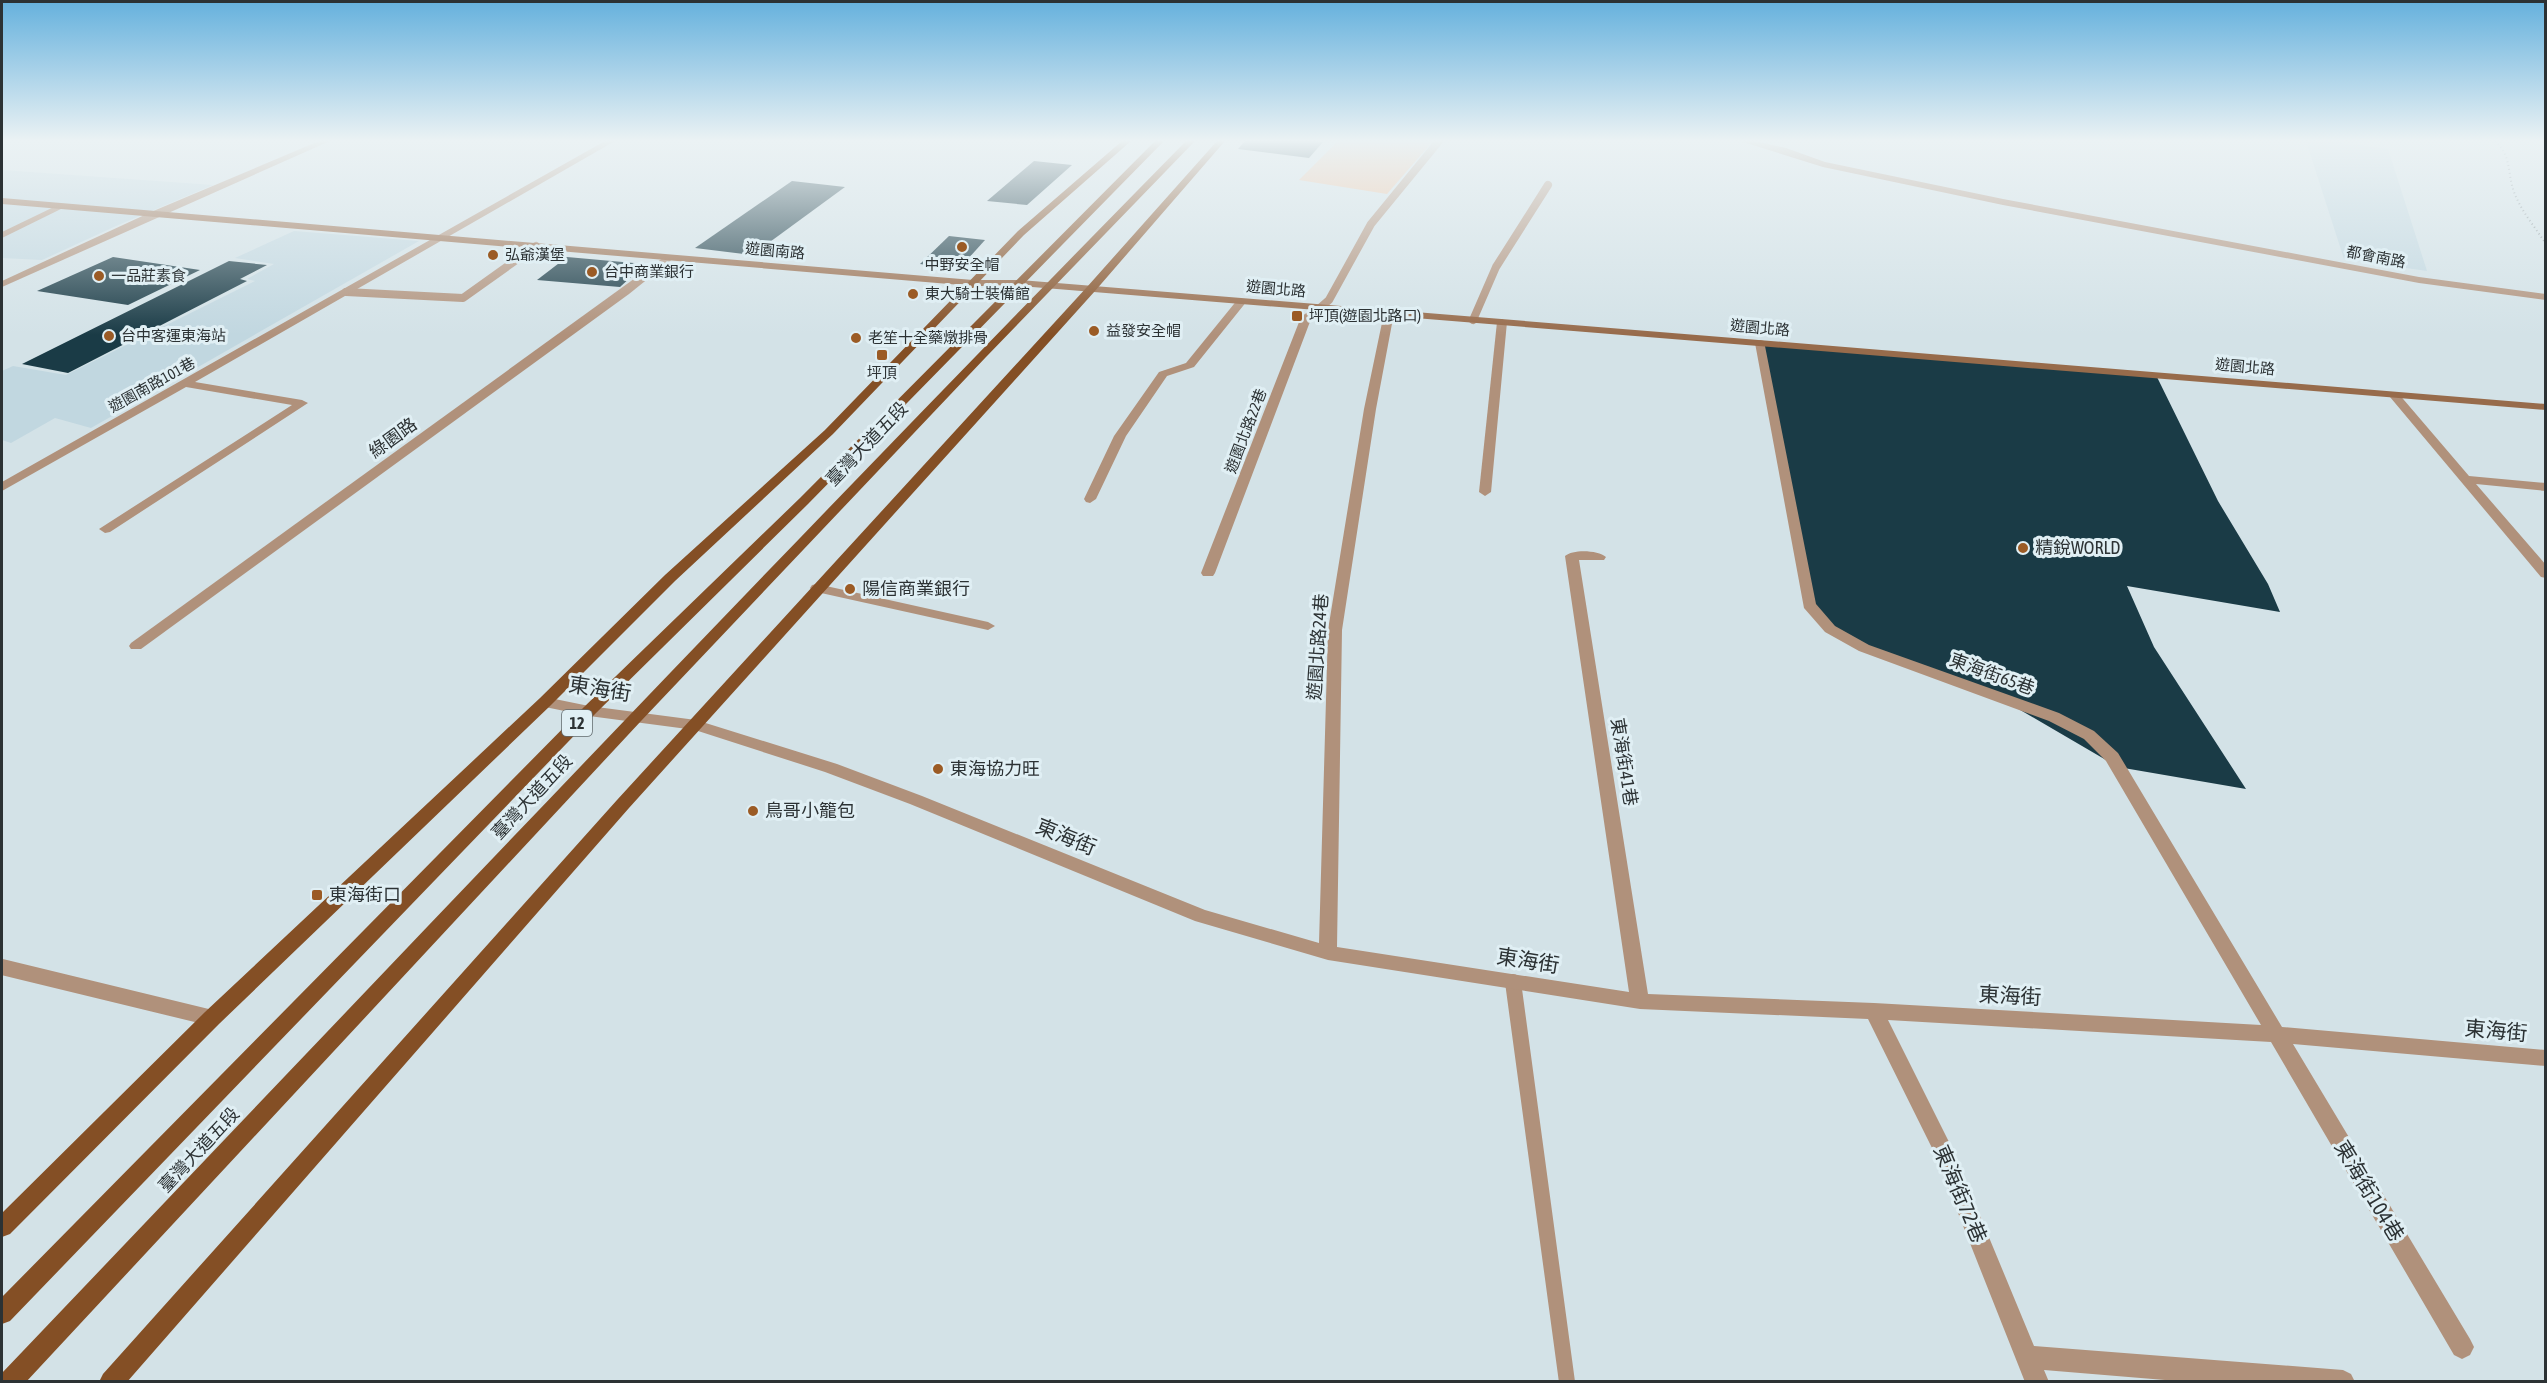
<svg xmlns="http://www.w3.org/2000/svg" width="2547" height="1383" font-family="'Asap Condensed','Noto Sans TC',sans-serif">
	<rect width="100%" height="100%" fill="#d3e2e7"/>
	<g fill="#c1d7e0">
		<path d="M 2306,141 L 2328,141 L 2388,149 L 2427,271 L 2344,259 Z"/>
		<path d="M 2,170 L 213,185 L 116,226 L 42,260 L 2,258 Z"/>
		<path d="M 294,231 L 419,241 L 91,428 L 55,418 L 11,443 L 2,440 L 2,371 L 13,366 L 66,375 L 255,281 L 247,279 L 274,264 L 235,258 Z"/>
	</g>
	<path fill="#f2bf99" d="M 1338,141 L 1433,141 L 1387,194 L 1299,180 Z"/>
	<g fill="#1a3b46">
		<path d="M 1245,141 L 1315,141 L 1323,142 L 1309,158 L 1238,149 Z"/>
		<path d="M 1034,161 L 1072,165 L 1027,205 L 987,201 Z"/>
		<path d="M 792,181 L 845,187 L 752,255 L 695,248 Z"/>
		<path d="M 949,236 L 985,240 L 967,260 L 935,266 L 920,264 Z"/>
		<path d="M 113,257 L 200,270 L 128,305 L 37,291 Z"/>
		<path d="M 567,257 L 645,264 L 620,287 L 537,280 Z"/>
		<path d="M 229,261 L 267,265 L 240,279 L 247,281 L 68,373 L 22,364 Z"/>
		<path d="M 1760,343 L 2156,375 L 2218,501 L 2268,584 L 2280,612 L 2127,586 L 2154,647 L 2246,789 L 2118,767 L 1998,697 L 1886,656 L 1830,629 L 1807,593 Z"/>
	</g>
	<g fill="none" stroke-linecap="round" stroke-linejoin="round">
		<path stroke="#8c979b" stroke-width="2" stroke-dasharray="1 3" stroke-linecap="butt" d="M 2495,141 C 2512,156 2507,173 2514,192 C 2521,211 2535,227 2546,244"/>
		<g stroke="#b0917b" stroke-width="8">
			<path d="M 346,292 L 463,298 L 536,246"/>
			<path d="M 1321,307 L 1329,300 L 1371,224 L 1439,141"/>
			<path d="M 1473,320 L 1496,267 L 1548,185"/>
		</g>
		<g stroke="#b0917b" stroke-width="16">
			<path d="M 2,967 L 212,1018"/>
			<path d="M 1513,982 L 1567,1382"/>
		</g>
		<g fill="#b0917b" fill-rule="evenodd">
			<path d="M 319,141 L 330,141 L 2,287 L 2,281 L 151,212 Z"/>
			<path d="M 605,141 L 615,141 L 195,382 L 302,400 L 308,403 L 110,532 L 105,533 L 99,529 L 292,405 L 186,387 L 2,491 L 2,482 Z"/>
			<path d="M 1740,141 L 1755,141 L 1786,148 L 1825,162 L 2003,199 L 2419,277 L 2546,294 L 2546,300 L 2419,283 L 2003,205 L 1823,167 Z"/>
			<path d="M 60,204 L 67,206 L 2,238 L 2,232 Z"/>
			<path d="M 667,255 L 675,257 L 629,294 L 141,649 L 131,649 L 129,646 L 131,643 Z"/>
			<path d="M 1238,299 L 1247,301 L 1194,367 L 1167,376 L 1126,436 L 1096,499 L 1090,503 L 1086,502 L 1084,499 L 1114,436 L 1159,372 L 1186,363 Z"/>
			<path d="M 1317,305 L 1326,307 L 1311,319 L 1215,573 L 1213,576 L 1203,576 L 1201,573 L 1301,317 Z"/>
			<path d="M 1389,310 L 1394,313 L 1376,409 L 1342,630 L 1337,947 L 1629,992 L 1565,556 C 1573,549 1598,550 1606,557 L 1604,560 L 1579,560 L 1648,994 L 1874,1003 L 2261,1025 L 2106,761 L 2084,739 L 2049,721 L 1859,651 L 1825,632 L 1804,608 L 1755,343 L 1760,340 L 1764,341 L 1816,604 L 1835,626 L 1869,645 L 2059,713 L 2094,731 L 2118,753 L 2282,1027 L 2546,1050 L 2546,1066 L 2293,1044 L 2470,1339 L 2474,1347 L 2470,1355 L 2462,1359 L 2454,1355 L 2271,1042 L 1888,1020 L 1952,1148 L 2034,1346 L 2343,1370 L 2351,1374 L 2355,1382 L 2189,1382 L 2044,1370 L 2049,1382 L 2025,1382 L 1933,1150 L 1868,1019 L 1640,1009 L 1328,960 L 1195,921 L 910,804 L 825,772 L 695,730 L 589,716 L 545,707 L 537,702 L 545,697 L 589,706 L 696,720 L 837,764 L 922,796 L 1205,910 L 1319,943 L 1328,630 L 1364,409 L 1384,313 Z"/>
			<path d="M 1502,319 L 1507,322 L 1491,492 L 1485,496 L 1479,492 L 1497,322 Z"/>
			<path d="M 2394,392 L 2398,393 L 2469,476 L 2546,483 L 2546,491 L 2476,484 L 2546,565 L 2546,578 L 2541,577 L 2390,397 L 2390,393 Z"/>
			<path d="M 817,584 L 988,622 L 995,626 L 988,630 L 812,591 L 810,588 L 812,585 Z"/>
		</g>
		<path fill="#976b4b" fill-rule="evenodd" d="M 2,198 L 973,280 L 1020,280 L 2546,404 L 2546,410 L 1020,286 L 973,286 L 2,204 Z"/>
		<g fill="#844f25" fill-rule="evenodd">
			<path d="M 1122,141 L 1131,141 L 1024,235 L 833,434 L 675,581 L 550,706 L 219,1024 L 10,1234 L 2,1237 L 2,1213 L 205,1012 L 540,698 L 665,575 L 825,430 L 1018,231 Z"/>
			<path d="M 1155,141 L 1164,141 L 808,504 L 594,715 L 10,1321 L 2,1324 L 2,1297 L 584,707 L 800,498 Z"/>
			<path d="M 1186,141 L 1195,141 L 986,357 L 641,721 L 26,1382 L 2,1382 L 2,1373 C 395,961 787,547 1186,141 Z"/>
			<path d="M 1217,141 L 1225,141 L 1095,291 L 629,808 L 127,1382 L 99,1382 L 103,1374 L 617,800 L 1087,287 Z"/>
		</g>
	</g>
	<linearGradient id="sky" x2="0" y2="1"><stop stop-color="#65b1dd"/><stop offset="0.42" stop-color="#ebf2f4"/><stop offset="1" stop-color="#ebf2f4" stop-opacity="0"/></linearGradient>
	<rect width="2547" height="335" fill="url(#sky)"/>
	<g fill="#9b5b25" stroke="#e0eff4" stroke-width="2">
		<circle cx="962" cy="247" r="6"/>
		<circle cx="493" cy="255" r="6"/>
		<circle cx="592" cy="272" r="6"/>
		<circle cx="99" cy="276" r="6"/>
		<circle cx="913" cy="294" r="6"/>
		<rect x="1291" y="310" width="12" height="12" rx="3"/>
		<circle cx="1094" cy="331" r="6"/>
		<circle cx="109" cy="336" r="6"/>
		<circle cx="856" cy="338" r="6"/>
		<rect x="876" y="349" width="12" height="12" rx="3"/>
		<circle cx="2023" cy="548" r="6"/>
		<circle cx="850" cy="589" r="6"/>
		<circle cx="938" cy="769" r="6"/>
		<circle cx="753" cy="811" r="6"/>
		<rect x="311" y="889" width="12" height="12" rx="3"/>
	</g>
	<g text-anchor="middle" stroke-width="6" stroke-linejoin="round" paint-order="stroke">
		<g font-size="15" fill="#2c3234" stroke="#e0eff4">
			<text transform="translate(775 251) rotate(5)" y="5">遊園南路</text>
			<text transform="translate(2376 257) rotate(11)" y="5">都會南路</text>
			<text transform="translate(1276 289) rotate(5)" y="5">遊園北路</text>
			<text transform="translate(1760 328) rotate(5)" y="5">遊園北路</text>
			<text transform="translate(2245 367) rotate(5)" y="5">遊園北路</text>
			<text transform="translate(152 385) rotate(-29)" y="5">遊園南路101巷</text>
			<text transform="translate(1246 431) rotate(-69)" y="5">遊園北路22巷</text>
		</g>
		<g font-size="15" fill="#2c3234" stroke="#e0eff4" text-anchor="start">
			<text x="505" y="260">弘爺漢堡</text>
			<text x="962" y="270" text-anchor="middle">中野安全帽</text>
			<text x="604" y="277">台中商業銀行</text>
			<text x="111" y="281">一品莊素食</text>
			<text x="925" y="299">東大騎士裝備館</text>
			<text x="1309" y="321">坪頂(遊園北路口)</text>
			<text x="1106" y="336">益發安全帽</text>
			<text x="121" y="341">台中客運東海站</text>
			<text x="868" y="343">老笙十全藥燉排骨</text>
			<text x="882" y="378" text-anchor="middle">坪頂</text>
		</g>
		<rect fill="#e0eff4" stroke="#626b6e" stroke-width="1.5" x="562" y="710" width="30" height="26" rx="4.5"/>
		<g font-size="16" font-weight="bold" fill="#2c3234">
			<text x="577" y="729">12</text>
		</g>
		<g font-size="18" fill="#2c3234" stroke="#e0eff4">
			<text transform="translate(393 438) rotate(-36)" y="6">綠園路</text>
			<text transform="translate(867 444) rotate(-46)" y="6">臺灣大道五段</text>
			<text transform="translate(1318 647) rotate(-86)" y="6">遊園北路24巷</text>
			<text transform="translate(1992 674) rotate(20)" y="6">東海街65巷</text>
			<text transform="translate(1624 762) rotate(81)" y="6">東海街41巷</text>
			<text transform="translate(532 797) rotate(-47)" y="6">臺灣大道五段</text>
			<text transform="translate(199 1150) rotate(-47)" y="6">臺灣大道五段</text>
		</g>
		<g font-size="18" fill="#2c3234" stroke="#e0eff4" text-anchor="start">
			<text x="2035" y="554">精銳WORLD</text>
			<text x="862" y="595">陽信商業銀行</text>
			<text x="950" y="775">東海協力旺</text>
			<text x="765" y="817">鳥哥小籠包</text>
			<text x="329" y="901">東海街口</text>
		</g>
		<g font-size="21" fill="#2c3234" stroke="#e0eff4">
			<text transform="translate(600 689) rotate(9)" y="7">東海街</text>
			<text transform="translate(1066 837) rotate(22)" y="7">東海街</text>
			<text transform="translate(1528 961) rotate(9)" y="7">東海街</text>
			<text transform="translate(2010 996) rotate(3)" y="7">東海街</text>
			<text transform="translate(2496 1031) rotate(5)" y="7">東海街</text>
			<text transform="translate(2369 1191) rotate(59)" y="7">東海街104巷</text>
			<text transform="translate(1960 1194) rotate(67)" y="7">東海街72巷</text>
		</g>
	</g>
	<rect width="2547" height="1383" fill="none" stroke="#2c3234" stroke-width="6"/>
</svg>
